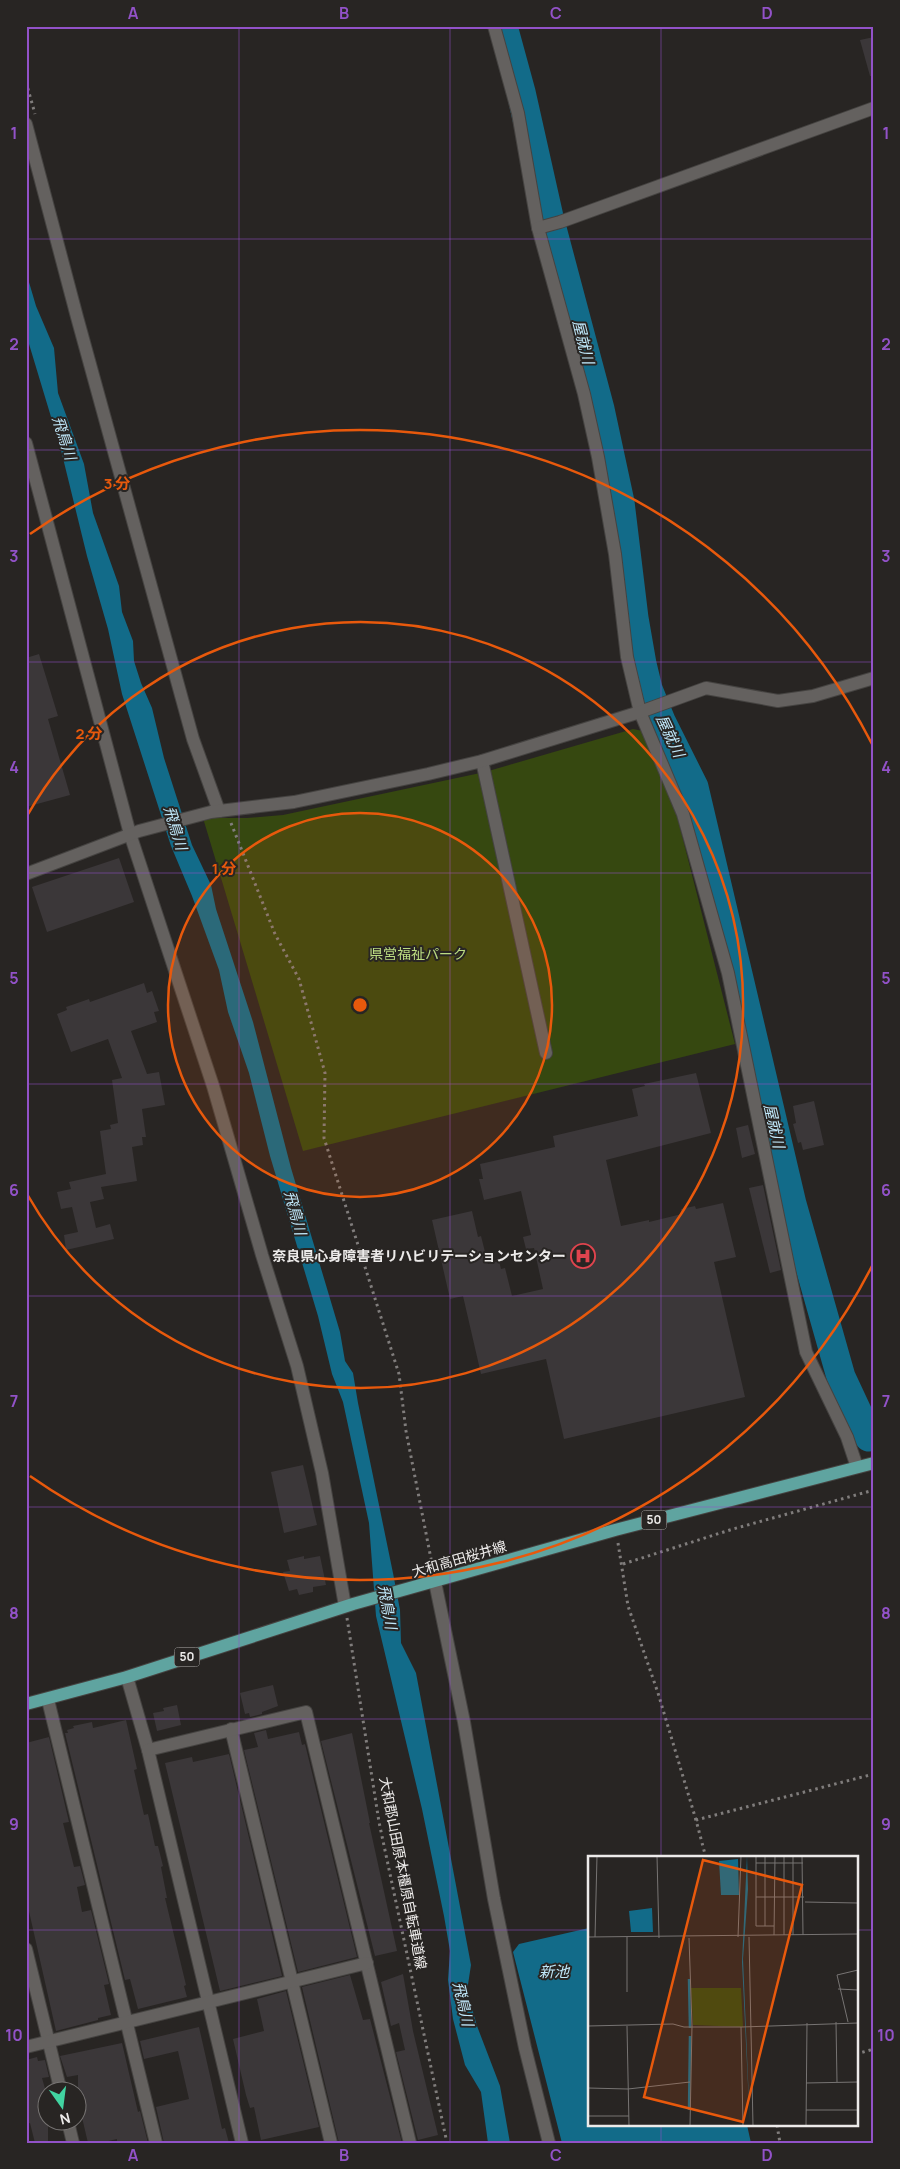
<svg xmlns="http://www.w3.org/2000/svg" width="900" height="2169" font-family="Manrope,'Noto Sans JP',sans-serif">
	<rect width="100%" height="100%" fill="#282523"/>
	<path fill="#364810" d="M 633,729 L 643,731 L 676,812 L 735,1044 L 303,1151 L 203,818 L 247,818 L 283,815 L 485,772 Z"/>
	<g fill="#126b89">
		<path d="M 26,272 L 36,306 L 54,348 L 58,393 L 84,464 L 93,513 L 119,586 L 122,612 L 133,641 L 134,661 L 141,683 L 152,708 L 164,758 L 192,845 L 211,885 L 216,909 L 253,1022 L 291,1168 L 340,1332 L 345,1361 L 353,1373 L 358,1403 L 393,1573 L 400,1610 L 401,1643 L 416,1673 L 471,1965 L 467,1991 L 477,2026 L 500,2086 L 510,2143 L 488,2143 L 481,2092 L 465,2065 L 453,2019 L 448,1980 L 450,1951 L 444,1916 L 422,1809 L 376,1616 L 369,1523 L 343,1402 L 332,1374 L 318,1316 L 270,1156 L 249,1073 L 228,1012 L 219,970 L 192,896 L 171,846 L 122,694 L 108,629 L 87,556 L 61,450 L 26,334 Z"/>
		<path d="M 589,1928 L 589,2125 L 747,2125 L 751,2143 L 562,2143 L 513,1952 L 519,1944 Z"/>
	</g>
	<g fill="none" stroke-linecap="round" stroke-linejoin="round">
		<path stroke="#126b89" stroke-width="29" d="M 503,26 L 521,92 L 549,217 L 600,409 L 620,502 L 634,618 L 642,664 L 648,689 L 661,721 L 694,787 L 792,1204 L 841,1377 L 869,1437"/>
	</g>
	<g fill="#3b3739">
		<path d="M 874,37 L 874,76 L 870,76 L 860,40 Z"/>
		<path d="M 39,654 L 58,716 L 48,719 L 70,795 L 26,807 L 26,658 Z"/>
		<path d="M 119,858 L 134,902 L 47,932 L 32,887 Z"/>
		<path d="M 144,983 L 147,993 L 152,991 L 159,1011 L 154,1012 L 157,1022 L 131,1031 L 147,1074 L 159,1072 L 165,1105 L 142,1109 L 146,1137 L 142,1137 L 143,1145 L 132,1147 L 137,1181 L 101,1187 L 104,1199 L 90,1202 L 96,1228 L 110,1224 L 114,1239 L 66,1250 L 64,1235 L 78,1232 L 72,1207 L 61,1209 L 57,1192 L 71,1189 L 69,1182 L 106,1174 L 100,1131 L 111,1129 L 110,1125 L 118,1123 L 112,1080 L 122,1078 L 108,1039 L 71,1052 L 57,1014 L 67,1010 L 66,1007 L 89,999 L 90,1002 Z"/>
		<path d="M 696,1073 L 711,1133 L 606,1160 L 621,1226 L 649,1220 L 649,1222 L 682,1214 L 681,1209 L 695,1206 L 696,1209 L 723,1203 L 736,1257 L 714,1262 L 745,1397 L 564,1439 L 546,1359 L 481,1374 L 463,1296 L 450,1299 L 432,1220 L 472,1211 L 478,1237 L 481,1236 L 488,1264 L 499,1261 L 501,1269 L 505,1268 L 512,1296 L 543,1289 L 534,1248 L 526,1249 L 523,1237 L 531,1235 L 521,1191 L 484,1200 L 479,1179 L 483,1179 L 480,1164 L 555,1147 L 553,1136 L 638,1116 L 632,1089 L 645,1086 L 644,1084 Z"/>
		<path d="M 814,1101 L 824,1145 L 803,1150 L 801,1142 L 798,1143 L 793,1124 L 796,1123 L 793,1106 Z"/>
		<path d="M 748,1125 L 755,1154 L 742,1158 L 736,1128 Z"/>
		<path d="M 763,1185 L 781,1270 L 770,1273 L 749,1188 Z"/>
		<path d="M 303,1465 L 317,1525 L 284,1533 L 271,1472 Z"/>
		<path d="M 304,1556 L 304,1559 L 320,1556 L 326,1585 L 313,1587 L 313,1592 L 299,1595 L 297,1589 L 289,1591 L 283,1572 L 290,1571 L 287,1560 Z"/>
		<path d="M 273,1685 L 278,1706 L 262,1712 L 262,1714 L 250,1717 L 249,1713 L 245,1714 L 240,1693 Z"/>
		<path d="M 177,1705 L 181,1725 L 157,1731 L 153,1713 L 164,1711 L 163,1708 Z"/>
		<path d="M 126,1720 L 137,1769 L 134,1770 L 144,1815 L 148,1814 L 155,1846 L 158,1846 L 163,1866 L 161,1867 L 167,1898 L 165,1898 L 186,1985 L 184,1986 L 187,1997 L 138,2009 L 130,1979 L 125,1980 L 65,1733 L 68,1733 L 67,1730 L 74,1728 L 73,1726 L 92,1722 L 93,1728 Z"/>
		<path d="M 266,1730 L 268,1739 L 299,1732 L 302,1745 L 305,1744 L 357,1957 L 298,1972 L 244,1750 L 258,1747 L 254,1733 Z"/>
		<path d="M 352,1733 L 370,1823 L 369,1823 L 397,1951 L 375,1956 L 321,1741 Z"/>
		<path d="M 49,1737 L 69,1822 L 63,1823 L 74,1867 L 80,1866 L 85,1885 L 77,1887 L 82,1912 L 91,1910 L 109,1984 L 104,1985 L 111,2015 L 98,2018 L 98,2020 L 56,2031 L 26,1898 L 26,1743 Z"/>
		<path d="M 229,1754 L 282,1976 L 220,1991 L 165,1763 L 192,1757 L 193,1762 Z"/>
		<path d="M 403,1974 L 413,2031 L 438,2135 L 418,2140 L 396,2052 L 405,2050 L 399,2023 L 391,2026 L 381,1982 Z"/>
		<path d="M 350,1975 L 363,2020 L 370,2019 L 402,2143 L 339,2143 L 302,1987 Z"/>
		<path d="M 286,1991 L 319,2127 L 261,2140 L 254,2107 L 250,2108 L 246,2095 L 233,2039 L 264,2031 L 257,1999 Z"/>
		<path d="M 199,2027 L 222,2129 L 225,2128 L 229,2143 L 164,2143 L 156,2107 L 189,2099 L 178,2051 L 144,2059 L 140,2041 Z"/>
		<path d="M 122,2043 L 138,2112 L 140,2111 L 148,2143 L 117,2143 L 117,2139 L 100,2143 L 88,2143 L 80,2109 L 78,2109 L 78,2075 L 67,2077 L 60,2056 Z"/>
		<path d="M 37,2057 L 38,2061 L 45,2060 L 49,2077 L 42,2078 L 48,2099 L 48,2143 L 35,2143 L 30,2123 L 26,2124 L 26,2060 Z"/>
	</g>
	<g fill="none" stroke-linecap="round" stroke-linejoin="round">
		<defs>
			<g id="minor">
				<path d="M 494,26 L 518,113 L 538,228 L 584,394 L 598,457 L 615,554 L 627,657 L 640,712 L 683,814 L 728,973 L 806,1352 L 847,1437 L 857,1467"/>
				<path d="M 26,124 L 77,317 L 193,739 L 219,811"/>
				<path d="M 538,228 L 560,222 L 874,108"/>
				<path d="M 26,443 L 130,834 L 213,1086 L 262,1255 L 297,1366 L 322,1473 L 345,1606"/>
				<path d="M 482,761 L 546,1053"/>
				<path d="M 26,874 L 139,831 L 211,812 L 294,802 L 428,774 L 482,761 L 640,712 L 706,688 L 778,701 L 813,696 L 874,678"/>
				<path d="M 435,1582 L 464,1722 L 494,1899 L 525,2048 L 549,2143"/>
				<path d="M 127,1677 L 148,1750 L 242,2143"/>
				<path d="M 48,1700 L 156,2143"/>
				<path d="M 231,1729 L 331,2143"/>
				<path d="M 148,1750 L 306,1712 L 410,2143"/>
				<path d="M 26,1949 L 61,2092"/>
				<path d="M 26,2047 L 367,1963"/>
				<path d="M 68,2122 L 73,2143"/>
			</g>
			<path id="major" d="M 26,1704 L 127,1677 L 353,1604 L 615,1530 L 874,1463"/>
		</defs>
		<use href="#minor" stroke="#454341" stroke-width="14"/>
		<use href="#major" stroke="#454341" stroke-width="14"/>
		<g stroke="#807d7c" stroke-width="3" stroke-dasharray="2.5 4" stroke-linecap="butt">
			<path d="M 26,82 L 35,114"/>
			<path d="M 231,823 L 275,934 L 299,979 L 325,1073 L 324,1138 L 399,1374 L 406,1431 L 433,1569"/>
			<path d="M 618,1543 L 628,1606 L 658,1693 L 696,1820"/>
			<path d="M 623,1564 L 733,1529 L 874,1490"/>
			<path d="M 347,1618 L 379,1822 L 447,2143"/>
			<path d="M 706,1858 L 696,1820 L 874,1774"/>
			<path d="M 856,2054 L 874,2049"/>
			<path d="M 777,2125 L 780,2143"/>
		</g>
		<use href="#minor" stroke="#64615f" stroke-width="12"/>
		<use href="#major" stroke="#5fa4a0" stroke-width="12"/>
	</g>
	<path fill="none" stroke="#9252c8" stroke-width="1" stroke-opacity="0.55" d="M 239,26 L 239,2143M 450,26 L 450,2143M 661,26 L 661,1858M 26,239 L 874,239M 26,450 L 874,450M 26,662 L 874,662M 26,873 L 874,873M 26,1084 L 874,1084M 26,1296 L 874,1296M 26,1507 L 874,1507M 26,1719 L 874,1719M 26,1930 L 589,1930M 856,1930 L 874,1930M 661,2125 L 661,2143"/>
	<circle cx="360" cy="1005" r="192" fill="#e8590c" fill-opacity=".12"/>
	<g fill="none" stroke="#e8590c" stroke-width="2.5">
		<circle cx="360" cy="1005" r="192"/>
		<path d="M27 816A383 383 0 1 1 27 1194"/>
		<path d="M872 1266A575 575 0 0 1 30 1476M30 534A575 575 0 0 1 872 744"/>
	</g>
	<defs>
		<symbol id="hospital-ring" viewBox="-11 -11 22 22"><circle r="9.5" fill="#282523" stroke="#e0444e" stroke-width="1.5"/><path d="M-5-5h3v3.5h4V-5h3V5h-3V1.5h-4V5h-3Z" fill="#e0444e"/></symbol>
	</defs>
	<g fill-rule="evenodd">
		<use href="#hospital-ring" x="569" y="1242" width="28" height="28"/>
	</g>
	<g text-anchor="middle" stroke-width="4" stroke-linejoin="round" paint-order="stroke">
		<g fill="#282523" stroke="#b2b0ae" stroke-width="1">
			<rect x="641.5" y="1510.5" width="25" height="19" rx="4"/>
			<rect x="174.5" y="1647.5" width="25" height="19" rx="4"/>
		</g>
		<g font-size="12" font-weight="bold" fill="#edebea">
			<text x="654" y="1524">50</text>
			<text x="187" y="1661">50</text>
		</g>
		<g font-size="14" fill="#bbdc82" stroke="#282523">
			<text x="418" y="959">県営福祉パーク</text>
		</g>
		<g font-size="14" font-weight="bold" fill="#edebea" stroke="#282523" text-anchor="end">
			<text x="566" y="1261">奈良県心身障害者リハビリテーションセンター</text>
		</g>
		<g font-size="14" fill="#edebea" stroke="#282523">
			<text transform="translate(459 1559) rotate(-16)" y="5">大和高田桜井線</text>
			<text transform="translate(403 1873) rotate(79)" y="5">大和郡山田原本橿原自転車道線</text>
		</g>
		<g font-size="15" font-style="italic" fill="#c1e9fb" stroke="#282523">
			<text transform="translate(583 342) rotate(76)" y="5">屋就川</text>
			<text transform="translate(64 438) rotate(72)" y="5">飛鳥川</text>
			<text transform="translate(670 736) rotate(65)" y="5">屋就川</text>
			<text transform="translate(175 828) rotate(73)" y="5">飛鳥川</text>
			<text transform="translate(774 1126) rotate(77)" y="5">屋就川</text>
			<text transform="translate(295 1213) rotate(75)" y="5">飛鳥川</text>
			<text transform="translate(387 1607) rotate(80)" y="5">飛鳥川</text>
			<text x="554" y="1977">新池</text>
			<text transform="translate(463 2004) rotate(77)" y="5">飛鳥川</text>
		</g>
	</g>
	<g transform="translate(588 1856)">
		<rect width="270" height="270" fill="#282523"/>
		<path d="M 103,132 L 153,132 L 155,171 L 105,169 Z" fill="#364810"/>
		<path d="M 159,0 L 160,33 L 155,103 L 162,270 L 154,106 ZM 150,3 L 151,39 L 133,39 L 131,5 ZM 64,52 L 65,76 L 43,76 L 41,55 Z" fill="#126b89"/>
		<path fill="none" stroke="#126b89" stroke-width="2.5" d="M 101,123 L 102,172M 101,254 L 102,180"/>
		<path fill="none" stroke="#777473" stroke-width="1" d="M 69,0 L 71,82M 168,0 L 168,70 L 186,70M 214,0 L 215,79M 168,7 L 215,7M 168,41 L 216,41M 217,46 L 270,47M 177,70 L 177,0M 186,79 L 187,0M 196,79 L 196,0M 205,79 L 205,0M 0,81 L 270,78M 7,81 L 9,0M 150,81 L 153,0M 161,81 L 165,270M 101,82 L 104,170 L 102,270M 250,133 L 270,134M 39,136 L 39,81M 248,166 L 249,226M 260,166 L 249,119 L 270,114M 0,170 L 85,168 L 96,171 L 154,171 L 270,167M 39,170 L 41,270M 153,171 L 155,270M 218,227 L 270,226M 0,232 L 40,233 L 102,226M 218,254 L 270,254M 0,260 L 41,260M 218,270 L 219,167"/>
		<path fill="#e8590c" fill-opacity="0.15" stroke="#e8590c" stroke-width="2.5" d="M 115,4 L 214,29 L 155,266 L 56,241 Z"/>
		<rect width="270" height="270" fill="none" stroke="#edebea" stroke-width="2.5"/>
	</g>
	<circle cx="360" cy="1005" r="8" fill="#e8590c" stroke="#282523" stroke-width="2.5"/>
	<g font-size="15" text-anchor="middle" font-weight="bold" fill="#e8590c" stroke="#282523" stroke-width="4" stroke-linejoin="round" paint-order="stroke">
		<text x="117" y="489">3 分</text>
		<text x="89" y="739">2 分</text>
		<text x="224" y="874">1 分</text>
	</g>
	<rect width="900" height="2169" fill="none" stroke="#282523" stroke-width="55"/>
	<g transform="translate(62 2106) rotate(166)"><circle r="24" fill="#282523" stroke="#777473"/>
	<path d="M0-4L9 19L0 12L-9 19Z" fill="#41d4a1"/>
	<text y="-8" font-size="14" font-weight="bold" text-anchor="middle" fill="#edebea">N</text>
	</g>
	<rect x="28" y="28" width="844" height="2114" fill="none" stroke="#9252c8" stroke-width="2"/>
	<g font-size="16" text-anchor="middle" font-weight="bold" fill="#9252c8">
		<text x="133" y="19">A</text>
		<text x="344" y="19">B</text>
		<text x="556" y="19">C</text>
		<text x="767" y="19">D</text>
		<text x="14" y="139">1</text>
		<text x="886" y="139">1</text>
		<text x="14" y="350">2</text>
		<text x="886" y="350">2</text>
		<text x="14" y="562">3</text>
		<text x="886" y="562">3</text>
		<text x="14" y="773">4</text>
		<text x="886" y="773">4</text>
		<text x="14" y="984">5</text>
		<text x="886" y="984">5</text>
		<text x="14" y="1196">6</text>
		<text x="886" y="1196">6</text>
		<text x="14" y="1407">7</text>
		<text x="886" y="1407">7</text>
		<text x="14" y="1619">8</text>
		<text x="886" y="1619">8</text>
		<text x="14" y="1830">9</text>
		<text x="886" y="1830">9</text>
		<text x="14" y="2041">10</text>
		<text x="886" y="2041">10</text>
		<text x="133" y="2161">A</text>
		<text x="344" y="2161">B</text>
		<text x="556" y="2161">C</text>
		<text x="767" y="2161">D</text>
	</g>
</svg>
